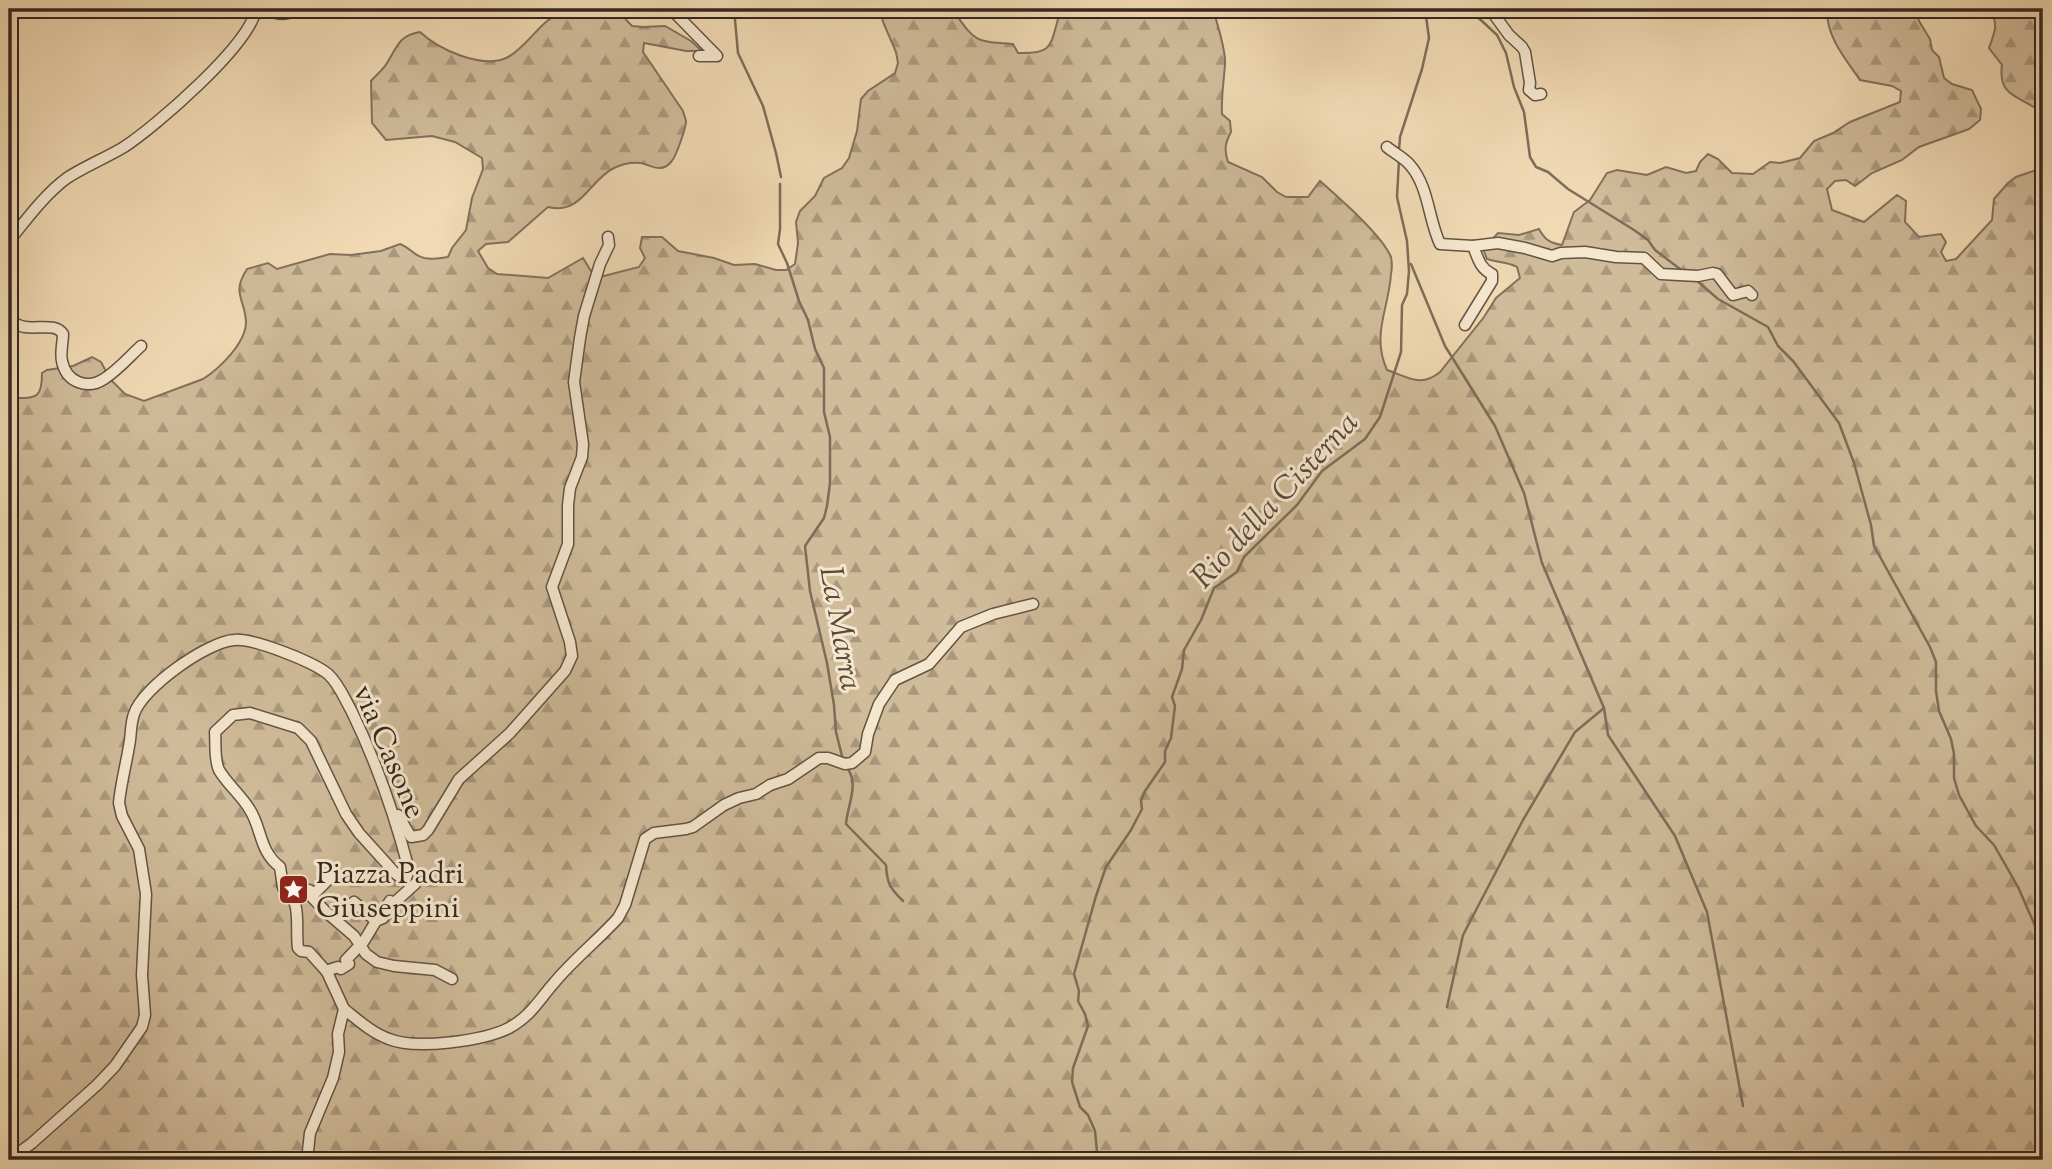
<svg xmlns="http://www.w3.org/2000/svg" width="2052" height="1169" font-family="'Sorts Mill Goudy',serif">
	<defs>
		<pattern id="forest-firs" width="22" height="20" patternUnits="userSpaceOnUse" patternTransform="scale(1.75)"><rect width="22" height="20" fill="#d0bb9a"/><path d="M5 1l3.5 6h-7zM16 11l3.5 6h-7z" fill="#aa987d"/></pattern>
	</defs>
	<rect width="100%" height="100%" fill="#f0d9b3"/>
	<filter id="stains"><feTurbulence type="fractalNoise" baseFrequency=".00286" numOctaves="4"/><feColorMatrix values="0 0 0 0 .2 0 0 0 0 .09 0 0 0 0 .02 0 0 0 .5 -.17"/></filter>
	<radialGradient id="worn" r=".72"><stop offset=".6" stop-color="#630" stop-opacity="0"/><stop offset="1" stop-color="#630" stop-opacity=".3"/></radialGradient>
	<g fill="url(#forest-firs)" stroke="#82715c" stroke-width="2">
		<path d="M 566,9 L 575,15 L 607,9 L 618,11 L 632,26 L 643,27 L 665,26 L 691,41 L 702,51 L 686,51 L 644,43 L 643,52 L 683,111 C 683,112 686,120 686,121 C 686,128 676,157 671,162 C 662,173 652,166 641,163 C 632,162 622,164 614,168 C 589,180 582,215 548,207 L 508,242 L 486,244 L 478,251 L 488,268 L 497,274 L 548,278 L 583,258 L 594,276 L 604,276 L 639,267 L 645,258 L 640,248 L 642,237 L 662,237 L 678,251 L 714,258 L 734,265 L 755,264 L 776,270 L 786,270 L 795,264 L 798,243 L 796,222 L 800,211 L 815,196 L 824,178 L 842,168 L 849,158 L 857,131 L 861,99 L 868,91 L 895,73 L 898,63 L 896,52 L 883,22 L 880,9 L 952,9 C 976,42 972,41 1013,44 L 1018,53 C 1051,54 1050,48 1058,19 L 1074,9 L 1213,9 C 1217,24 1226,49 1225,64 C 1224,81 1221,97 1222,114 L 1230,121 L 1231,132 C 1225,143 1224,150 1228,162 L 1262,177 L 1277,192 L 1286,197 L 1308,197 L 1320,181 C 1338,197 1382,235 1391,257 C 1392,262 1392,269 1391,274 C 1389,308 1371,335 1387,370 C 1408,377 1421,388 1440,372 L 1484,317 L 1496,298 L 1520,278 L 1517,267 C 1507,261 1498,263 1487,259 L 1483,249 L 1498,233 L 1519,235 L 1539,229 C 1545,240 1550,243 1562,245 L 1574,212 L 1590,200 L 1607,173 L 1617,170 L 1647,175 L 1666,167 L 1686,173 L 1696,171 L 1700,162 L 1708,154 L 1718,159 L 1732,173 L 1753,174 L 1770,162 L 1780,163 L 1800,158 L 1814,141 L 1833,133 L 1850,122 L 1900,102 L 1901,91 L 1892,86 L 1860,80 C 1845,58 1828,39 1827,13 L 1831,9 L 1904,9 L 1916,11 L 1919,21 L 1930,39 L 1932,50 L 1939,57 L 1944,78 L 1952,84 L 1972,90 L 1981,109 L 1980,120 L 1969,129 L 1919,147 L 1902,160 L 1872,173 L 1855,186 L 1846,180 L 1835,181 L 1827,189 L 1832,210 L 1864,222 L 1897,195 L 1906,201 L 1905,222 L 1919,237 L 1941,234 L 1946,242 L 1941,252 L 1946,261 L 1956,259 L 1992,220 L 1994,199 L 2008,183 L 2016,177 L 2036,170 L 2043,164 L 2043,1160 L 9,1160 L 9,418 L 15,398 C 38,399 42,396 42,373 L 47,370 L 73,366 L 92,357 L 101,362 L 110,379 L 125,394 L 144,401 L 203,379 C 219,369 246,343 246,322 C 245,298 231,294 247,269 L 268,263 L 277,269 L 330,254 L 351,255 L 381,251 L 400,244 C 410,248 412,253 419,256 C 428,261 439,258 448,257 L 452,248 L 466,230 L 472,198 L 483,169 L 482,158 L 455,142 L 432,136 L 386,140 L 372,123 L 371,81 C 376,75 383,70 387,63 C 398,46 398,36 420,32 C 438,49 481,69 506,58 C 520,52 535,31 547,21 C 553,16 560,13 566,9 Z"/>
		<path d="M 1989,9 L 2043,9 L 2043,114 C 2025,96 1997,100 2002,65 L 1989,48 C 1995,32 1999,23 1989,9 Z"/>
	</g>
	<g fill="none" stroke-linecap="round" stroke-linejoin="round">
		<g stroke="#7e6d59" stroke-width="2.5">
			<path d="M 734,9 L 738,53 L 763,106 L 776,153 L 781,177"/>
			<path d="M 1469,9 L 1497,35 L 1506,53 L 1514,87 L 1524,112 L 1530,157 L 1536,167 L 1548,172 L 1568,189 L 1634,230 L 1648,240 L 1655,250 L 1684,272"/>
			<path d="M 1399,150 L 1400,137 L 1422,69 L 1429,38 L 1425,9"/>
			<path d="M 780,184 L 780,229 L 778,244 L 787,263 L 799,301 L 808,320 L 815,349 L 824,368 L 824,412 L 830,437 L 830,483 L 827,506 L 824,518 L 805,546 L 810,591 L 827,663 L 834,705 L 836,732 L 843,760"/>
			<path d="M 1411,264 L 1445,346 L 1495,426 L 1524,493 L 1542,563 L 1604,708 L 1608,735 L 1675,836 L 1707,912 L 1743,1106"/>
			<path d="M 1695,279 L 1718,299 L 1768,327 L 1778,346 L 1793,361 L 1839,423 L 1854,463 L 1871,525 L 1874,546 L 1930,647 L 1936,662 L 1936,691 L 1939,711 L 1951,739 L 1954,754 L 1954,778 L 1959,795 L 1976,826 L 1994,845 L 2018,887 L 2036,928 L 2039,945 L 2043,956"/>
			<path d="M 846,766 C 860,784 848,802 846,824 L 886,865 C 887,884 890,888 903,901"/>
			<path d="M 1447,1007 L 1463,935 L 1523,820 L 1575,732 L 1604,708"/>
			<path d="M 1096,1160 L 1097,1152 L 1095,1131 L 1088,1115 L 1080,1107 L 1072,1082 L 1073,1068 L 1088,1026 L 1085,1014 L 1078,1001 L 1079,991 L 1074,974 L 1096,896 L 1106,867 L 1131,830 L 1142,809 L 1141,801 L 1145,791 L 1165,762 L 1165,751 L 1171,738 L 1175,706 L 1172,697 L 1182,669 L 1184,650 L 1201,620 L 1214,588 L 1237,572 L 1244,557 L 1297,505 L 1322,471 L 1365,439 L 1380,417 L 1401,352 L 1402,305 L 1407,294 L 1409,271 L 1407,241 L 1397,197 L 1399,160"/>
		</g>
		<defs>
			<g id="minor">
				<path d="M 267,9 C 277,15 286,16 295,9"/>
				<path d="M 671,9 L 717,56 L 699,56"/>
				<path d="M 1490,9 L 1509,35 L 1522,47 L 1525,52 L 1530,83 L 1529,90 L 1535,95 L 1541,94"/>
				<path d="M 1387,147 C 1394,153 1403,157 1410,165 C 1429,187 1428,218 1440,244 L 1473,246 C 1478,258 1480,269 1492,274 L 1492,281 L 1465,325"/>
				<path d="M 9,241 C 26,220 45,194 67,178 C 85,166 106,158 124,147 C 156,126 250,45 256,9"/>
				<path d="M 1473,246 L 1498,243 L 1525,248 L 1552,256 L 1561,253 L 1585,252 L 1616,257 L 1644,258 L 1661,274 L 1698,276 L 1713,273 L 1717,274 L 1733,295 L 1748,291 L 1752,295"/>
				<path d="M 9,321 C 14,323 19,326 25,327 C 38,329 56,323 63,334 C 63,342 60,353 62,361 C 66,382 87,390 104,379 C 118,370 129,357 141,346"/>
				<path d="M 398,815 L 411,837 L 423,835 L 428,830 L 459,779 L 510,733 L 565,671 L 572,656 L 570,642 L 552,587 L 568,544 L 568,505 L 570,488 L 582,457 L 583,444 L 574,382 L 580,338 L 584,316 L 600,264 L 609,245 L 608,237"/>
				<path d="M 283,887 C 303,901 295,926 298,948 L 301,951 L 309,952 L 327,972 L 344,1009 L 338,1034 L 339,1052 L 333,1078 L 310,1133 L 307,1160"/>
				<path d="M 284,887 L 300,887 L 310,895 L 325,911 L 354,936 L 366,954 L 377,962 L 394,966 L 435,970 L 452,979"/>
				<path d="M 308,892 L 309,890 L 314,894 L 332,876"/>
				<path d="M 334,917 L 354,902 L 376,921"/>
				<path d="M 326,971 L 338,967 L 341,969 L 349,964 L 346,960 L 364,941 L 376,921 L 383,918 L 383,912 L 390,901 L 394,903 L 415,884"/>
				<path d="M 344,1009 C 358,1020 372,1033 389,1039 C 416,1050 483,1041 509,1028 C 532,1015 538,1001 554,983 C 573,960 597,941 618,918 L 625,905 L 645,839 L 654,833 L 686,829 L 693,827 L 724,805 L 739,798 L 756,794 L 770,785 L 788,779 L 819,758 L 828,758 L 845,764 L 852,763 L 865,752 L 868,734 L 879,704 L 895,680 L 929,664 L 961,627 L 993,614 L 1033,604"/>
				<path d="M 9,1160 L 32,1143 L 97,1085 L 115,1066 L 142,1027 L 145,1015 L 142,975 L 146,894 L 139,849 L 122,816 L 119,803 C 121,782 127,761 130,740 C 131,732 131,722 134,714 C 143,687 207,642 234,640 C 254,638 313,662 328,674 C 339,684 344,698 351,710 C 376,761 395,816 409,870 L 406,878 L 402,878 L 396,874 L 359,833 L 346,814 L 311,741 L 298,728 L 250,713 L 233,715 L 215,732 C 216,743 214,760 219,770 C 227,784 242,796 250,810 C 262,829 259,851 280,867 L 283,887"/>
			</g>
		</defs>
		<use href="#minor" stroke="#635443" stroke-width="13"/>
		<use href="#minor" stroke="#f5e6ce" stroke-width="10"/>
	</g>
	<defs>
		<symbol id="sight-square" viewBox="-11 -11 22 22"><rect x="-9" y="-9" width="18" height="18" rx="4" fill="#8f2418" stroke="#f5e6ce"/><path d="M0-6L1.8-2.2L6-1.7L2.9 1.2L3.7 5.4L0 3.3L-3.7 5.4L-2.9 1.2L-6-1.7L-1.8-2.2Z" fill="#fff"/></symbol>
	</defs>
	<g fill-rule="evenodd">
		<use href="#sight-square" x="276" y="872" width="35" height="35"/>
	</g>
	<g text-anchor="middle" stroke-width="6" stroke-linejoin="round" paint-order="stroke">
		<g font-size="30" fill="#34271e" stroke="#f5e6ce">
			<text transform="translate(390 751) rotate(67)" y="10">via Casone</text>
		</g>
		<g font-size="30" fill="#34271e" stroke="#f5e6ce" text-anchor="start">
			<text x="316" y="883">Piazza Padri<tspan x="316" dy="34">Giuseppini</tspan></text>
		</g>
		<g font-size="32" font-style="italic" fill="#594a3b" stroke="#f5e6ce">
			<text transform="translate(1274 499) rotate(-47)" y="11">Rio della Cisterna</text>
			<text transform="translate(842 628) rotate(80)" y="11">La Marra</text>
		</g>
	</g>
	<rect width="2052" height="1169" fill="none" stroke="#f0d9b3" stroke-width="35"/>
	<rect x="10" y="10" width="2031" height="1148" fill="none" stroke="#34271e" stroke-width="3.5"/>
	<rect x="18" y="18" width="2017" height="1134" fill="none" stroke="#34271e" stroke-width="2"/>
	<rect width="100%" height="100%" filter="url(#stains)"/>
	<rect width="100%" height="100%" fill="url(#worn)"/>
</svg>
